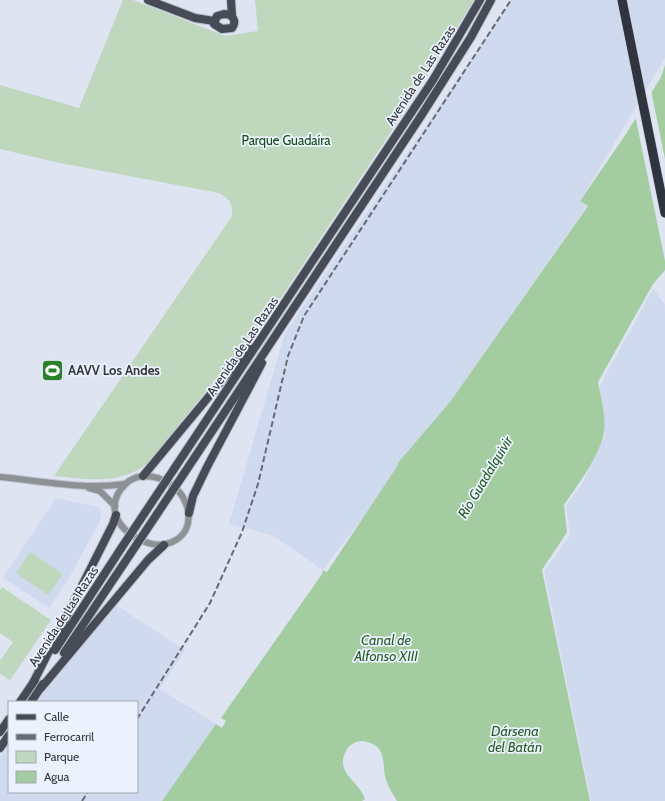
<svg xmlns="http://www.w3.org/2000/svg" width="665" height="801" font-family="Cabin,sans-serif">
	<rect width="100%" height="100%" fill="#dee4f2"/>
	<g fill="#d0daee">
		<path d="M 511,0 L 665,0 L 665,58 L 580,201 L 587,206 L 450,402 L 323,570 L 272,535 L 229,524 L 285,333 Z"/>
		<path d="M 653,289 L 665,305 L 665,801 L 591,801 L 544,571 L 570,535 L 566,506 L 583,482 L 605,436 L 600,385 Z"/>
		<path d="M 56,498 L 99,507 L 101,514 L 100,521 L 69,578 L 49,608 L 3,578 Z"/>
		<path d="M 114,604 L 185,650 L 160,689 L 216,724 L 162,801 L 0,801 L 0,756 L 9,743 L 9,792 L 137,792 L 137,702 L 37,702 Z"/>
	</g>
	<g fill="#bfd8bd">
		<path d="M 123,0 L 133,0 L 225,36 L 258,31 L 255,0 L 474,0 L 408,106 L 282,296 L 149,462 C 121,486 88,479 54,476 L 232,216 C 233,204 230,199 219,193 L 55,162 L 0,149 L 0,85 L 79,108 Z"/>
		<path d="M 30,552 L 63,574 L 48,595 L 16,573 Z"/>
		<path d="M 2,587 L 51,620 L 10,680 L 0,674 L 0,661 L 13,642 L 0,633 L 0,590 Z"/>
	</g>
	<path fill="#a3cda0" d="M 665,65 L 665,270 L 653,284 L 598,382 C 601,398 606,415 604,432 C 601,454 577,486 564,505 L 567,532 L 542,570 L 590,801 L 397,801 C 392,793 387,785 385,776 C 383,767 385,757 379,749 C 375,744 369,742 363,741 C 357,741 350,744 347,749 C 333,773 359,780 365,799 L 362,801 L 162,801 L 216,724 L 222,728 L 226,721 L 221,718 L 322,574 L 323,570 L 327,572 L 398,465 L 397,464 L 450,402 L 588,206 L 580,201 L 626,134 L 661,77 Z"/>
	<path fill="#dee4f2" d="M 651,90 L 665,159 L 665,261 L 635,115 Z"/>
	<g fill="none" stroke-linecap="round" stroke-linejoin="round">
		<defs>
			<g id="minor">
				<path d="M 143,476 C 153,476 164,479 172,485 C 191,499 197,531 172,542 C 153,551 123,535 116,516 C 110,497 125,478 143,476 Z"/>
				<path d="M 0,477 C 41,481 84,490 125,484"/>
				<path d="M 89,488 L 100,491 L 115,506"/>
			</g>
			<g id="major">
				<path d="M 148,0 L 195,18 L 214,21"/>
				<path d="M 231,0 L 232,16"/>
				<path d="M 224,14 C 233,14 237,21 232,28 L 222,29 L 214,24 L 217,16 Z"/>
				<path d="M 174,469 L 433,80 L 480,0"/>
				<path d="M 183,475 L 421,116 L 471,37 L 491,0"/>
				<path d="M 143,476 L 249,348"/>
				<path d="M 189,513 L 193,496 L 207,467 L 262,363"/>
				<path d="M 55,650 L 122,547"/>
				<path d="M 64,653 L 131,553"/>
				<path d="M 33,683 L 113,524 L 116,515"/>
				<path d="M 41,688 L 148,560 L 164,545"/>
				<path d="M 20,702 L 35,680"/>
				<path d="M 31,702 L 43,684"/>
				<path d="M 0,732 L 9,719"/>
				<path d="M 0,748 L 9,735"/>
			</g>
			<path id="highway" d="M 622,0 L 665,213"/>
		</defs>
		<use href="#minor" stroke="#bcc1ce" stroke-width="8"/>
		<use href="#major" stroke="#bcc1ce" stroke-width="10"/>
		<use href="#highway" stroke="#bcc1ce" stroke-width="10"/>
		<use href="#minor" stroke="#8d9095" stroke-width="6"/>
		<use href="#major" stroke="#474b55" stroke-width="8"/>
		<use href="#highway" stroke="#2f343f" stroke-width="9"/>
		<g stroke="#676a72" stroke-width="2" stroke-dasharray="6 3" stroke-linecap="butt">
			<path d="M 137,719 L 210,603 L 242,532 L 258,484 L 288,356 L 304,316 L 511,0"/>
			<path d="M 82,801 L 88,792"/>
		</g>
		<defs>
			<g id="major-bridge">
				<path d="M 122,547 L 174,469"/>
				<path d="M 131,553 L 183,475"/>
			</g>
		</defs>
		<use href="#major-bridge" stroke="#bcc1ce" stroke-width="10" stroke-linecap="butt"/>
		<use href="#major-bridge" stroke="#474b55" stroke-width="8"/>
	</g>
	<defs>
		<symbol id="stadium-square" viewBox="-11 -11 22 22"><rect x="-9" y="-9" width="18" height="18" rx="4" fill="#2c802c" stroke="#ecf2fd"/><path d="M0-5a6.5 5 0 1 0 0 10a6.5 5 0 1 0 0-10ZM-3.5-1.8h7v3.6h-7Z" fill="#fff"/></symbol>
	</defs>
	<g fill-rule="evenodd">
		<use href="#stadium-square" x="40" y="358" width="25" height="25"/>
	</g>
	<g text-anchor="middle" stroke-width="3.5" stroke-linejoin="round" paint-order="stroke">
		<g font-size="13" fill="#35373c" stroke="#ecf2fd">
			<text transform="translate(420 75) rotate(-57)" y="5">Avenida de Las Razas</text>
			<text transform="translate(242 346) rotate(-56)" y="5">Avenida de Las Razas</text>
			<text transform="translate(63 616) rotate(-57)" y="5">Avenida de Las Razas</text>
		</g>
		<g font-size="13" fill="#134d14" stroke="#ecf2fd">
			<text x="286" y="145">Parque Guadaíra</text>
		</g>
		<g font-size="13" font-weight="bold" fill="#35373c" stroke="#ecf2fd" text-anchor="start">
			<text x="68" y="375">AAVV Los Andes</text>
		</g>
		<g font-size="14" font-style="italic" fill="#255d24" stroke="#ecf2fd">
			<text transform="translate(485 477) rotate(-59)" y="5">Río Guadalquivir</text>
			<text x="386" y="645">Canal de<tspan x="386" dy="16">Alfonso XIII</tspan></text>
			<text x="515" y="736">Dársena<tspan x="515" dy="16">del Batán</tspan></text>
		</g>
	</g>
	<rect x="8" y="701" width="130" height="92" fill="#ecf2fd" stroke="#a3a7b0"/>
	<rect x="16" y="714" width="20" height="6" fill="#474b55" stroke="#a3a7b0"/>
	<text x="44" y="721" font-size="12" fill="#35373c">Calle</text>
	<rect x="16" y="734" width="20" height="6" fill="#676a72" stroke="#a3a7b0"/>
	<text x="44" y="741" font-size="12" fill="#35373c">Ferrocarril</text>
	<rect x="16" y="751" width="20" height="12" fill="#bfd8bd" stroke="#a3a7b0"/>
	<text x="44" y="761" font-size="12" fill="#35373c">Parque</text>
	<rect x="16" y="771" width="20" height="12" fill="#a3cda0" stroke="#a3a7b0"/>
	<text x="44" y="781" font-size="12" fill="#35373c">Agua</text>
</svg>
